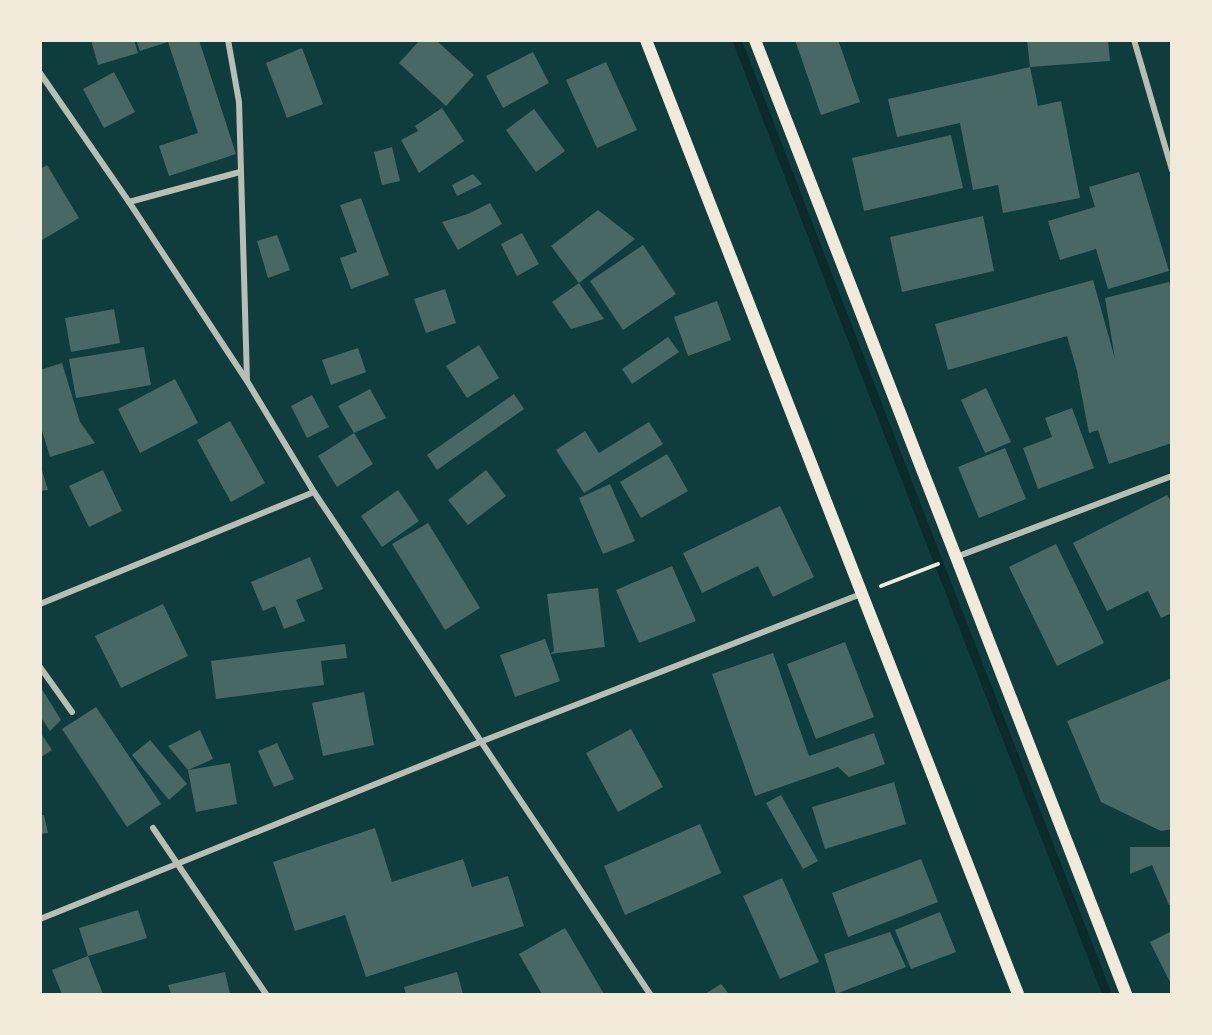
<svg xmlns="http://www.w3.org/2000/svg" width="1212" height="1035" font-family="Overpass,sans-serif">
	<rect width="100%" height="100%" fill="#0f3d3e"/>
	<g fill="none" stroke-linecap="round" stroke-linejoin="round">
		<path stroke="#0a2a2b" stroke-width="9" d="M 737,40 L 927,533 L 1107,994"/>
	</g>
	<g fill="#486865">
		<path d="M 91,40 L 134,40 L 138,53 L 98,65 Z"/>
		<path d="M 136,40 L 199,40 L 236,154 L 169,176 L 159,146 L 198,133 L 168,42 L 140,51 Z"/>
		<path d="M 420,40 L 436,40 L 474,75 L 446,106 L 399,63 Z"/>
		<path d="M 795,40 L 838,40 L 860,102 L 821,115 Z"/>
		<path d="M 1027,40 L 1108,40 L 1110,61 L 1030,67 Z"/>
		<path d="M 302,48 L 323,104 L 287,118 L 266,63 Z"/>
		<path d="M 533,52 L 549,83 L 503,108 L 486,76 Z"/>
		<path d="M 606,62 L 637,130 L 597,148 L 566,80 Z"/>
		<path d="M 1030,67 L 1038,106 L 1061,101 L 1080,198 L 1003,213 L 998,185 L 973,190 L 960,123 L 897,137 L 888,99 Z"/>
		<path d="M 114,72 L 135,112 L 104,128 L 83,89 Z"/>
		<path d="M 442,108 L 464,141 L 419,173 L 401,140 L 418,131 L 415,126 Z"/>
		<path d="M 534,109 L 565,151 L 536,172 L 506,130 Z"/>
		<path d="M 951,135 L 963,188 L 864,211 L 852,158 Z"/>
		<path d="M 392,147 L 400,181 L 382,185 L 374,152 Z"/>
		<path d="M 47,165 L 79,218 L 42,240 L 40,238 L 40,169 Z"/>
		<path d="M 1139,172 L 1169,271 L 1108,289 L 1096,249 L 1060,260 L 1048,221 L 1095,207 L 1089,187 Z"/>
		<path d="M 473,174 L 482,184 L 457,196 L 452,185 Z"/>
		<path d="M 361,198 L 389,275 L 351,289 L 340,258 L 357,252 L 340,205 Z"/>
		<path d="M 490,203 L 502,224 L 458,250 L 442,222 L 468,214 Z"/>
		<path d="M 598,210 L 635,239 L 579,283 L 551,246 Z"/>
		<path d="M 983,216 L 994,271 L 902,292 L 890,237 Z"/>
		<path d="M 522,233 L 539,264 L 517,276 L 501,244 Z"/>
		<path d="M 277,235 L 290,270 L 268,278 L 257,241 Z"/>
		<path d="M 643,245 L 676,294 L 623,330 L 590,281 Z"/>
		<path d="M 1093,280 L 1115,359 L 1105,298 L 1169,282 L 1172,293 L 1172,443 L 1109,464 L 1098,430 L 1089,433 L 1077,371 L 1067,336 L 948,370 L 935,324 Z"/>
		<path d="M 579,283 L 604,319 L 571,329 L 552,302 Z"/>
		<path d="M 445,289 L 456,323 L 426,333 L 414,299 Z"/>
		<path d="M 717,301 L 731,340 L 688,356 L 674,317 Z"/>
		<path d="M 114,309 L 120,343 L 71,352 L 65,318 Z"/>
		<path d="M 668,337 L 679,352 L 632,384 L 622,369 Z"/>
		<path d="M 479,345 L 499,378 L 467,398 L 446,366 Z"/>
		<path d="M 144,347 L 151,385 L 76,398 L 69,359 Z"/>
		<path d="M 358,348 L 366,372 L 331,385 L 322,360 Z"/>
		<path d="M 62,363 L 80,422 L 95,443 L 50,457 L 40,424 L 40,370 Z"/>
		<path d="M 175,379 L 198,423 L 140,453 L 118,409 Z"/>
		<path d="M 986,388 L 1011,442 L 985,453 L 961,400 Z"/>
		<path d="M 370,389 L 386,418 L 354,433 L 373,464 L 337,487 L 318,456 L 354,433 L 338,406 Z"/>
		<path d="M 514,394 L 524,409 L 437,470 L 427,455 Z"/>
		<path d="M 312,395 L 329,427 L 307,438 L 291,406 Z"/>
		<path d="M 1072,408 L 1094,468 L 1038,489 L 1023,448 L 1052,437 L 1045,418 Z"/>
		<path d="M 230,421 L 265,483 L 231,502 L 197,440 Z"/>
		<path d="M 649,422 L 663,444 L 584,493 L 556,450 L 585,431 L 599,453 Z"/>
		<path d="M 1005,448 L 1026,499 L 979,518 L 958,467 Z"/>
		<path d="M 667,454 L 688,491 L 641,518 L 620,482 Z"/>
		<path d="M 41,467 L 48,490 L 40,491 Z"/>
		<path d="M 103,470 L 122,511 L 89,527 L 69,486 Z"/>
		<path d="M 486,470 L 506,496 L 468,525 L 448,500 Z"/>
		<path d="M 610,484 L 635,541 L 603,554 L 579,498 Z"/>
		<path d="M 398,490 L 419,521 L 382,547 L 361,516 Z"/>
		<path d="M 1167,495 L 1172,503 L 1172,613 L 1161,618 L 1148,591 L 1107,611 L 1073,543 Z"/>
		<path d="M 780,506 L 814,577 L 773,597 L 758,566 L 702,593 L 683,553 Z"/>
		<path d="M 428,523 L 480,608 L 445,630 L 392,544 Z"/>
		<path d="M 1056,544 L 1104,643 L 1057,666 L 1009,567 Z"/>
		<path d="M 310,557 L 323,589 L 296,600 L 305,621 L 284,629 L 275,606 L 263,611 L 251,582 Z"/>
		<path d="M 672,566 L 696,621 L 639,643 L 616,590 Z"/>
		<path d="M 598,588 L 605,647 L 550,654 L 554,651 L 547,594 Z"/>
		<path d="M 163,604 L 188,656 L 121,688 L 95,636 Z"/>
		<path d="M 545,639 L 560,681 L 515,697 L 500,655 Z"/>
		<path d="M 845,642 L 874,717 L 816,739 L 787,664 Z"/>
		<path d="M 345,644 L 347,658 L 321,661 L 324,685 L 216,699 L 211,661 Z"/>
		<path d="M 773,653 L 809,756 L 874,733 L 885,764 L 849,777 L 838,767 L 755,796 L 712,674 Z"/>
		<path d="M 1172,678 L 1172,829 L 1161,831 L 1101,802 L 1067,721 Z"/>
		<path d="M 40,686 L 61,720 L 50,731 L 40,716 Z"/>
		<path d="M 364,692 L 374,745 L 323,756 L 312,703 Z"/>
		<path d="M 96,707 L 161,804 L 127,827 L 62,729 Z"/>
		<path d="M 631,729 L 663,787 L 618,812 L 586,753 Z"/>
		<path d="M 200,730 L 213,759 L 188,770 L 230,763 L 237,804 L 196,812 L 188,770 L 168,746 Z"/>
		<path d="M 40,732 L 52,750 L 40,758 Z"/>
		<path d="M 150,740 L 187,784 L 169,800 L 132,755 Z"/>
		<path d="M 277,743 L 294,779 L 274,787 L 258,751 Z"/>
		<path d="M 894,782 L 906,824 L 825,849 L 812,807 Z"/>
		<path d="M 781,795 L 818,861 L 803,869 L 766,803 Z"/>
		<path d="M 44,815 L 48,833 L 40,834 L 40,816 Z"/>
		<path d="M 700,824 L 721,873 L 625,915 L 604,866 Z"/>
		<path d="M 375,828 L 392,882 L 463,859 L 472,887 L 508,876 L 524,926 L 366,977 L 345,915 L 295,931 L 273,862 Z"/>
		<path d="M 1130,847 L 1172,847 L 1172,904 L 1169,905 L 1152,865 L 1130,874 Z"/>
		<path d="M 921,859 L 938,902 L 848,937 L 832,893 Z"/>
		<path d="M 782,878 L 819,962 L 780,979 L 743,896 Z"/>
		<path d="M 138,910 L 147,938 L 88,956 L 79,928 Z"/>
		<path d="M 940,912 L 956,952 L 911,969 L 895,930 Z"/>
		<path d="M 565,928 L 604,994 L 542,994 L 519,954 Z"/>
		<path d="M 1172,931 L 1172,986 L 1150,942 Z"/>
		<path d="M 890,932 L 906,967 L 836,994 L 824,954 Z"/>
		<path d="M 88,956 L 103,994 L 62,994 L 52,970 Z"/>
		<path d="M 225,972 L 230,994 L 171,994 L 168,985 Z"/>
		<path d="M 457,972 L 463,994 L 406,994 L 404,987 Z"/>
		<path d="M 721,984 L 729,994 L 705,994 Z"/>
	</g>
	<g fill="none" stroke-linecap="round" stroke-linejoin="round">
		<path stroke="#f1e9da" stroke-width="4" d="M 881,586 L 938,564"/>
		<g stroke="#b8beb3" stroke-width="6">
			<path d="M 228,40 L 239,102 L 247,380"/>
			<path d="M 1134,40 L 1172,170"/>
			<path d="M 40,73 L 129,202 L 247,381 L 314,492 L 650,994"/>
			<path d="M 129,202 L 240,172"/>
			<path d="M 956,557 L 1172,476"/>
			<path d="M 40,604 L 314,492"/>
			<path d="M 40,667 L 72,712"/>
			<path d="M 153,828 L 266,994"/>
			<path d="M 40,919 L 480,742 L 861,594"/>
		</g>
		<g stroke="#f1e9da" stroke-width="12">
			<path d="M 646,40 L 1018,994"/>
			<path d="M 755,40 L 1126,994"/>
		</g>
	</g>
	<rect width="1212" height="1035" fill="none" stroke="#f1e9da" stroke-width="84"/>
</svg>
